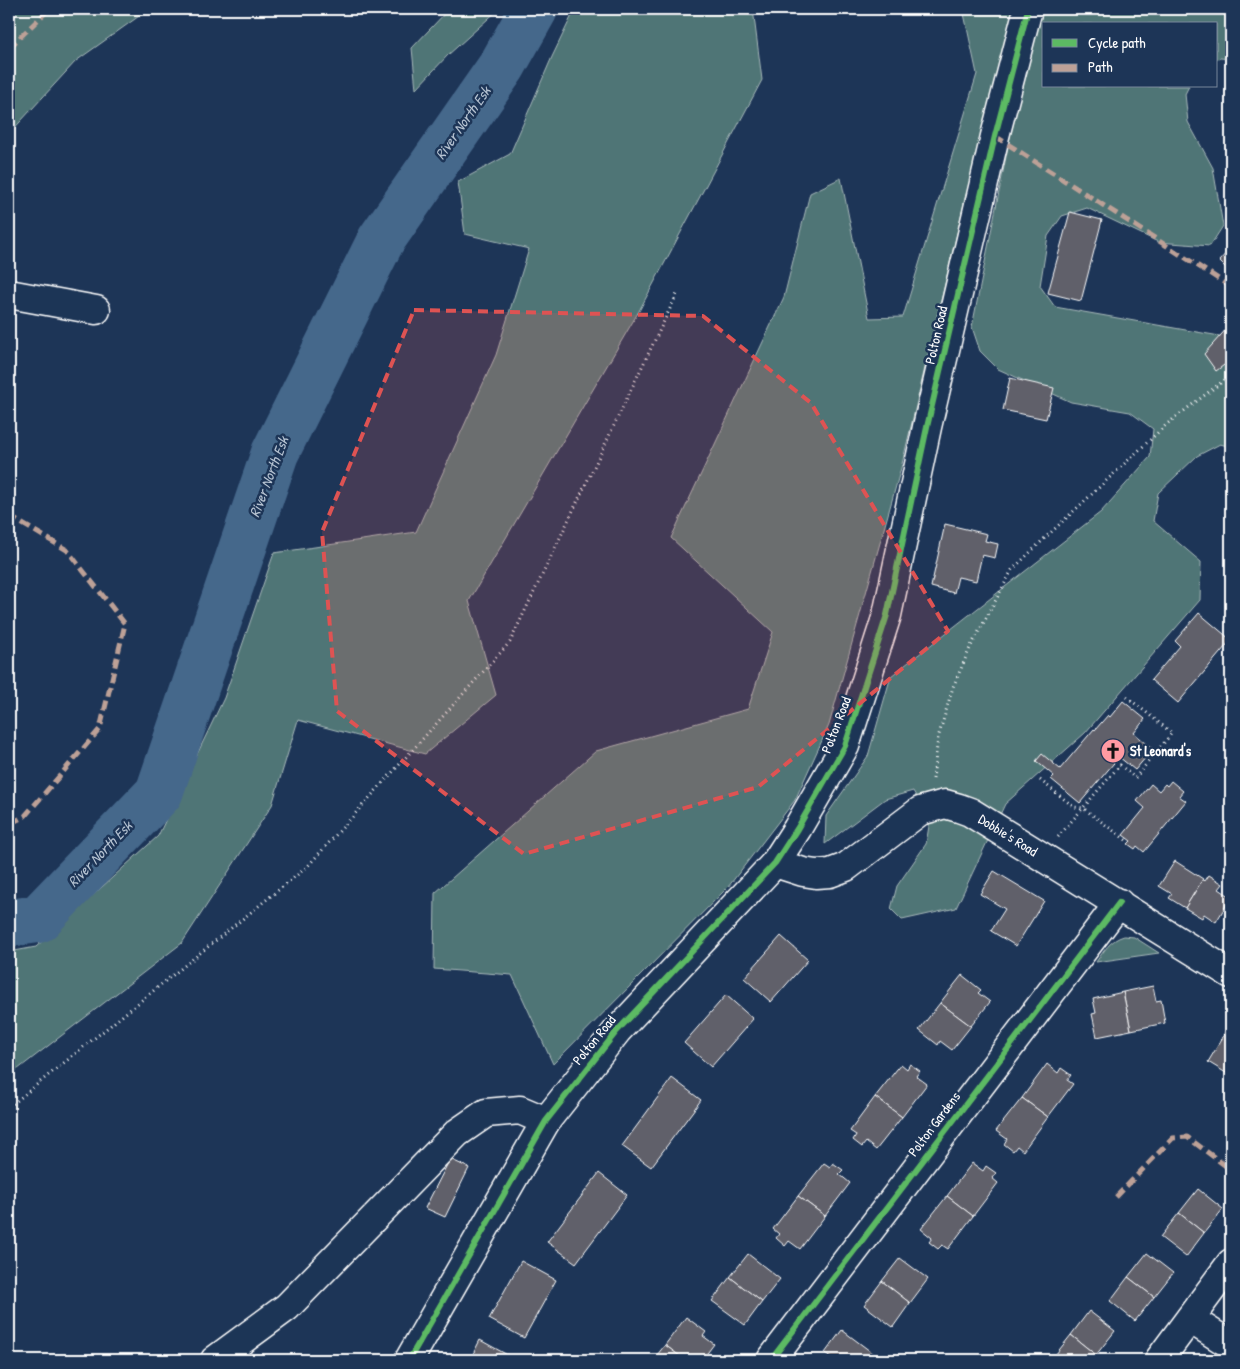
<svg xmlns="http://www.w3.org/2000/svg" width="1240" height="1369" font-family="'Patrick Hand',sans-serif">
	<rect width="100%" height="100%" fill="#1d3557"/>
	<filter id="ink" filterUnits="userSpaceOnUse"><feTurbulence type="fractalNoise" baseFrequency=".02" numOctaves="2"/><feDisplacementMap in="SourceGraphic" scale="10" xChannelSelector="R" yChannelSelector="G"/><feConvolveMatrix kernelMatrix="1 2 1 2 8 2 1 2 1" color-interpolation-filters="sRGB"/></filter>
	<g filter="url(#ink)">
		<g fill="#507476" stroke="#a8baba">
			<path d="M 9,9 L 149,9 L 76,61 L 9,134 Z"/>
			<path d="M 449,9 L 499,9 L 448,55 L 416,89 L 412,48 Z"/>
			<path d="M 575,9 L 753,9 L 762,80 L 639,311 L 469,601 L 496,695 L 425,754 L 298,720 L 272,805 L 182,943 L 9,1076 L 9,952 L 36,947 L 158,836 L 224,698 L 274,553 L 416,532 L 496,355 L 529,249 L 465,234 L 458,182 L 510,154 L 552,57 Z"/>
			<path d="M 963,9 L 1019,9 L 966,196 L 901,468 L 829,725 L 795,800 L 728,887 L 553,1064 L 512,975 L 434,969 L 435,893 L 596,751 L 748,709 L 773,632 L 671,538 L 784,297 L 810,193 L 841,178 L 869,318 L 903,317 L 977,74 Z"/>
			<path d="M 1039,9 L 1231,9 L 1231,59 L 1220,58 L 1216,60 L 1216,24 L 1044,24 L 1044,86 L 1189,86 L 1185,94 L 1188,122 L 1213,168 L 1223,226 L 1210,246 L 1158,242 L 1087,208 L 1062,216 L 1048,236 L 1040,286 L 1055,307 L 1231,338 L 1231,447 L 1220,444 L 1197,456 L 1158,493 L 1153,521 L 1201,562 L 1200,600 L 1085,733 L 1005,804 L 956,908 L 902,920 L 891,909 L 897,886 L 926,844 L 930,820 L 913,791 L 885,799 L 825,844 L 826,816 L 868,756 L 891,676 L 1101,512 L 1150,457 L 1153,429 L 1130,412 L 1071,402 L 998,369 L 980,351 L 972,327 L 1033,22 Z"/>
			<path d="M 1124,936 L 1134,937 L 1159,953 L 1096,962 C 1104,951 1110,940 1124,936 Z"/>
		</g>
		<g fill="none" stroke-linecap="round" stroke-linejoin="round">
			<path stroke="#45678b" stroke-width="48" d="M 9,923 L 38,919 L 159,793 L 275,453 L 381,240 L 502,66 L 534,9"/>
		</g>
		<g fill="#61616b" stroke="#fff">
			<path d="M 1070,212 L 1102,220 L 1081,301 L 1048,293 Z"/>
			<path d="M 1229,250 L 1231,253 L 1231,273 L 1219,261 Z"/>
			<path d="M 1229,326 L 1231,331 L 1231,360 L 1216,371 L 1204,354 Z"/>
			<path d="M 1010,378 L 1054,388 L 1046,419 L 1003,410 Z"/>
			<path d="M 945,524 L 987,534 L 985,541 L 998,544 L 995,558 L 982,555 L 976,581 L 958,577 L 954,593 L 931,587 Z"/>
			<path d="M 1199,613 L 1231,640 L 1178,703 L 1151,680 L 1180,646 L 1175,641 Z"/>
			<path d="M 1123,701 L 1145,719 L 1134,733 L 1153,749 L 1135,770 L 1119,757 L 1080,803 L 1051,779 L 1054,776 L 1036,761 L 1042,754 L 1060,769 L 1094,729 L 1095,730 L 1108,715 L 1110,717 Z"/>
			<path d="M 1171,781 L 1183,791 L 1179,796 L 1186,801 L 1144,852 L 1137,846 L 1135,849 L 1128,844 L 1131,841 L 1123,835 L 1145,808 L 1137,801 L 1151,784 L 1159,791 L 1165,784 L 1167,786 Z"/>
			<path d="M 1175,861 L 1203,879 L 1185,908 L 1169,898 L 1172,894 L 1159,886 Z"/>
			<path d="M 994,871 L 1044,901 L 1016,946 L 991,931 L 1005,909 L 980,894 Z"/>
			<path d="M 1209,875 L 1223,884 L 1219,889 L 1231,897 L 1216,922 L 1204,914 L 1202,918 L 1185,908 L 1203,879 L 1205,881 Z"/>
			<path d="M 781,936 L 808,960 L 771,1002 L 744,978 Z"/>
			<path d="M 962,975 L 981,990 L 978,993 L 990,1002 L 971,1026 L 940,1003 Z"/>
			<path d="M 1153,986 L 1156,1001 L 1161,1000 L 1165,1023 L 1131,1030 L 1123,992 Z"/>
			<path d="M 1123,992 L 1131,1030 L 1097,1037 L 1092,1014 L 1096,1013 L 1093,999 Z"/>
			<path d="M 726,995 L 753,1019 L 711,1067 L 684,1043 Z"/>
			<path d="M 940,1003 L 971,1026 L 952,1050 L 940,1041 L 938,1045 L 919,1030 Z"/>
			<path d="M 1226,1032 L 1231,1035 L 1231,1076 L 1208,1062 Z"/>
			<path d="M 901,1064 L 907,1069 L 910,1064 L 920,1071 L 916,1076 L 927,1084 L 902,1117 L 875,1097 Z"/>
			<path d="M 1047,1064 L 1058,1073 L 1061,1068 L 1071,1075 L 1067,1080 L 1073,1084 L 1048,1117 L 1022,1098 Z"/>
			<path d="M 672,1078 L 701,1100 L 651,1167 L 622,1146 Z"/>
			<path d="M 875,1097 L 902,1117 L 876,1150 L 866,1142 L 862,1147 L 853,1140 L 856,1135 L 850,1131 Z"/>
			<path d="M 1022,1098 L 1048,1117 L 1023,1151 L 1017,1146 L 1013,1151 L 1004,1144 L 1007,1139 L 996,1131 Z"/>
			<path d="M 450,1159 L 469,1168 L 445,1217 L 425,1208 Z"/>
			<path d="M 824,1163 L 830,1167 L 833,1163 L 843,1170 L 839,1174 L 850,1183 L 825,1216 L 798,1196 Z"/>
			<path d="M 972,1163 L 983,1171 L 986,1166 L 996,1173 L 992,1178 L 998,1183 L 973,1216 L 947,1196 Z"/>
			<path d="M 599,1173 L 627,1195 L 576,1263 L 547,1242 Z"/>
			<path d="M 1198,1189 L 1223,1209 L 1204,1233 L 1179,1213 Z"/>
			<path d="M 798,1196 L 825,1216 L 800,1249 L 789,1241 L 785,1246 L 776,1238 L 779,1234 L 773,1229 Z"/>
			<path d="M 947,1196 L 973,1216 L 948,1249 L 942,1245 L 938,1249 L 929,1242 L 932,1238 L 921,1229 Z"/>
			<path d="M 1179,1213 L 1204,1233 L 1186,1257 L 1160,1237 Z"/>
			<path d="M 1147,1253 L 1173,1273 L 1154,1297 L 1128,1277 Z"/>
			<path d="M 748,1254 L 780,1279 L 762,1302 L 730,1277 Z"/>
			<path d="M 900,1258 L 928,1279 L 910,1303 L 882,1281 Z"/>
			<path d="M 521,1261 L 556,1280 L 524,1338 L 489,1319 Z"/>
			<path d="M 730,1277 L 762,1302 L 745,1325 L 712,1301 Z"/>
			<path d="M 1128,1277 L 1154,1297 L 1135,1321 L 1110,1301 Z"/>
			<path d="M 882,1281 L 910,1303 L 893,1327 L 864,1305 Z"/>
			<path d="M 1089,1311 L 1115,1331 L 1096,1355 L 1071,1335 Z"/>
			<path d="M 686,1317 L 706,1332 L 703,1336 L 714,1344 L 702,1360 L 685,1360 L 665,1345 Z"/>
			<path d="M 842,1330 L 874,1354 L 870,1360 L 835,1360 L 825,1353 Z"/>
			<path d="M 1071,1335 L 1096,1355 L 1092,1360 L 1053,1360 L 1052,1359 Z"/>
			<path d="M 480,1340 L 513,1358 L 511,1360 L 470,1360 Z"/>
			<path d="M 665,1345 L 685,1360 L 653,1360 Z"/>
		</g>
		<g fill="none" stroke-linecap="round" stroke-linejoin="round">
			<defs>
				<g id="minor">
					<path d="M 9,294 L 96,310"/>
					<path d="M 775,863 L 803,872 L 816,874 L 830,873 L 846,867 L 920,811 L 945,804 L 959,808 L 970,812 L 1231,974"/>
					<path d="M 1190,1319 L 1231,1345"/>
					<path d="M 215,1360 L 287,1307 L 457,1133 L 486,1113 L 520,1110 L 546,1121"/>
					<path d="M 409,1360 L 546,1121 L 617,1031 L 775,863 L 797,829 L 845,746 L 887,615 L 927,427 L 995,136 L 1028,9"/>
					<path d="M 771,1360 L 1119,903"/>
					<path d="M 1159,1360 L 1231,1263"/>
				</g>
			</defs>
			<use href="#minor" stroke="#fff" stroke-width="31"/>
			<g stroke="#fff" stroke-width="3" stroke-dasharray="1 4" stroke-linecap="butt">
				<path d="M 933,779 L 938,738 L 953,687 L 970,648 L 1012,570 L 1046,537 L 1167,424 L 1231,375"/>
				<path d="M 1040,780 L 1074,807 L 1083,808 L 1126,840"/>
				<path d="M 1058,837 L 1120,765 L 1135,778 L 1172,733 L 1127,697"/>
				<path d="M 9,1107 L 307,867 L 510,642 L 677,294"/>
			</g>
			<use href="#minor" stroke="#1d3557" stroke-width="28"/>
			<g stroke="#bda197" stroke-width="5" stroke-dasharray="10 5" stroke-linecap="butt">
				<path d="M 9,48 L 49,9"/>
				<path d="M 995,136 L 1231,287"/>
				<path d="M 9,516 L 67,550 L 125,624 L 100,729 L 25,816 L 9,824"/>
				<path d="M 1116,1197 L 1173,1138 L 1187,1137 L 1231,1170"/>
			</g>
			<defs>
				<g id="cycleway">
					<path d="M 409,1360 L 546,1121 L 617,1031 L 775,863 L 797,829 L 845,746 L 887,615 L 927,427 L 995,136 L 1028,9"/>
					<path d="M 771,1360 L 1119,903"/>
				</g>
			</defs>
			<use href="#cycleway" stroke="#1d3557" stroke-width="9"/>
			<use href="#cycleway" stroke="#5cba63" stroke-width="6"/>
		</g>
	</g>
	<path fill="#de5353" fill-opacity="0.2" stroke="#de5353" stroke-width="4" stroke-dasharray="10 6" stroke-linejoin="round" d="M 414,310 L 703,316 L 811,403 L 948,631 L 758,787 L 524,854 L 337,711 L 322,532 Z"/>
	<defs>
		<symbol id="church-disc" viewBox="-11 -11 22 22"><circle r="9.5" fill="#ff9aa2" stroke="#1d3557"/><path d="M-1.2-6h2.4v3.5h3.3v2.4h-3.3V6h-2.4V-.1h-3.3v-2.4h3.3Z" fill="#111"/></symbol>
	</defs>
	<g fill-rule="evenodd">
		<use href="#church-disc" x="1099" y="737" width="28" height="28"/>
	</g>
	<g text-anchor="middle" stroke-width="5" stroke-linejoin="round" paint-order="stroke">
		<g font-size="14" fill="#fff" stroke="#1d3557">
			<text transform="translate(936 335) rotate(-77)" y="5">Polton Road</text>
			<text transform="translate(836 725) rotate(-69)" y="5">Polton Road</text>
			<text transform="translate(1008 835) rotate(32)" y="5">Dobbie's Road</text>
			<text transform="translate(594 1040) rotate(-51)" y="5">Polton Road</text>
			<text transform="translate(934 1124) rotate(-53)" y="5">Polton Gardens</text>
		</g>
		<g font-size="14" font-weight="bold" fill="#fff" stroke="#1d3557" text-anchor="start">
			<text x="1130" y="756">St Leonard's</text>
		</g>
		<g font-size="15" font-style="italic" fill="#b5c2d1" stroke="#1d3557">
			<text transform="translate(463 123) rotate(-55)" y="5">River North Esk</text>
			<text transform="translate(269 477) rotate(-69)" y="5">River North Esk</text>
			<text transform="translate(100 854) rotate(-46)" y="5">River North Esk</text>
		</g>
	</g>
	<rect width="1240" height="1369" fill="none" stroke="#1d3557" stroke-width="30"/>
	<rect x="15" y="15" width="1210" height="1339" fill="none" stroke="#fff" stroke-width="2" filter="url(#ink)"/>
	<rect x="1042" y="22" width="175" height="65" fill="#1d3557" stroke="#77869a"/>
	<rect x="1052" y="39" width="25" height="8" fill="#5cba63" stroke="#77869a"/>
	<text x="1088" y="48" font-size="15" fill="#ffffff">Cycle path</text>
	<rect x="1052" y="64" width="25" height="8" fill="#bda197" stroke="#77869a"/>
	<text x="1088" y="72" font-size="15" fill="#ffffff">Path</text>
</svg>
